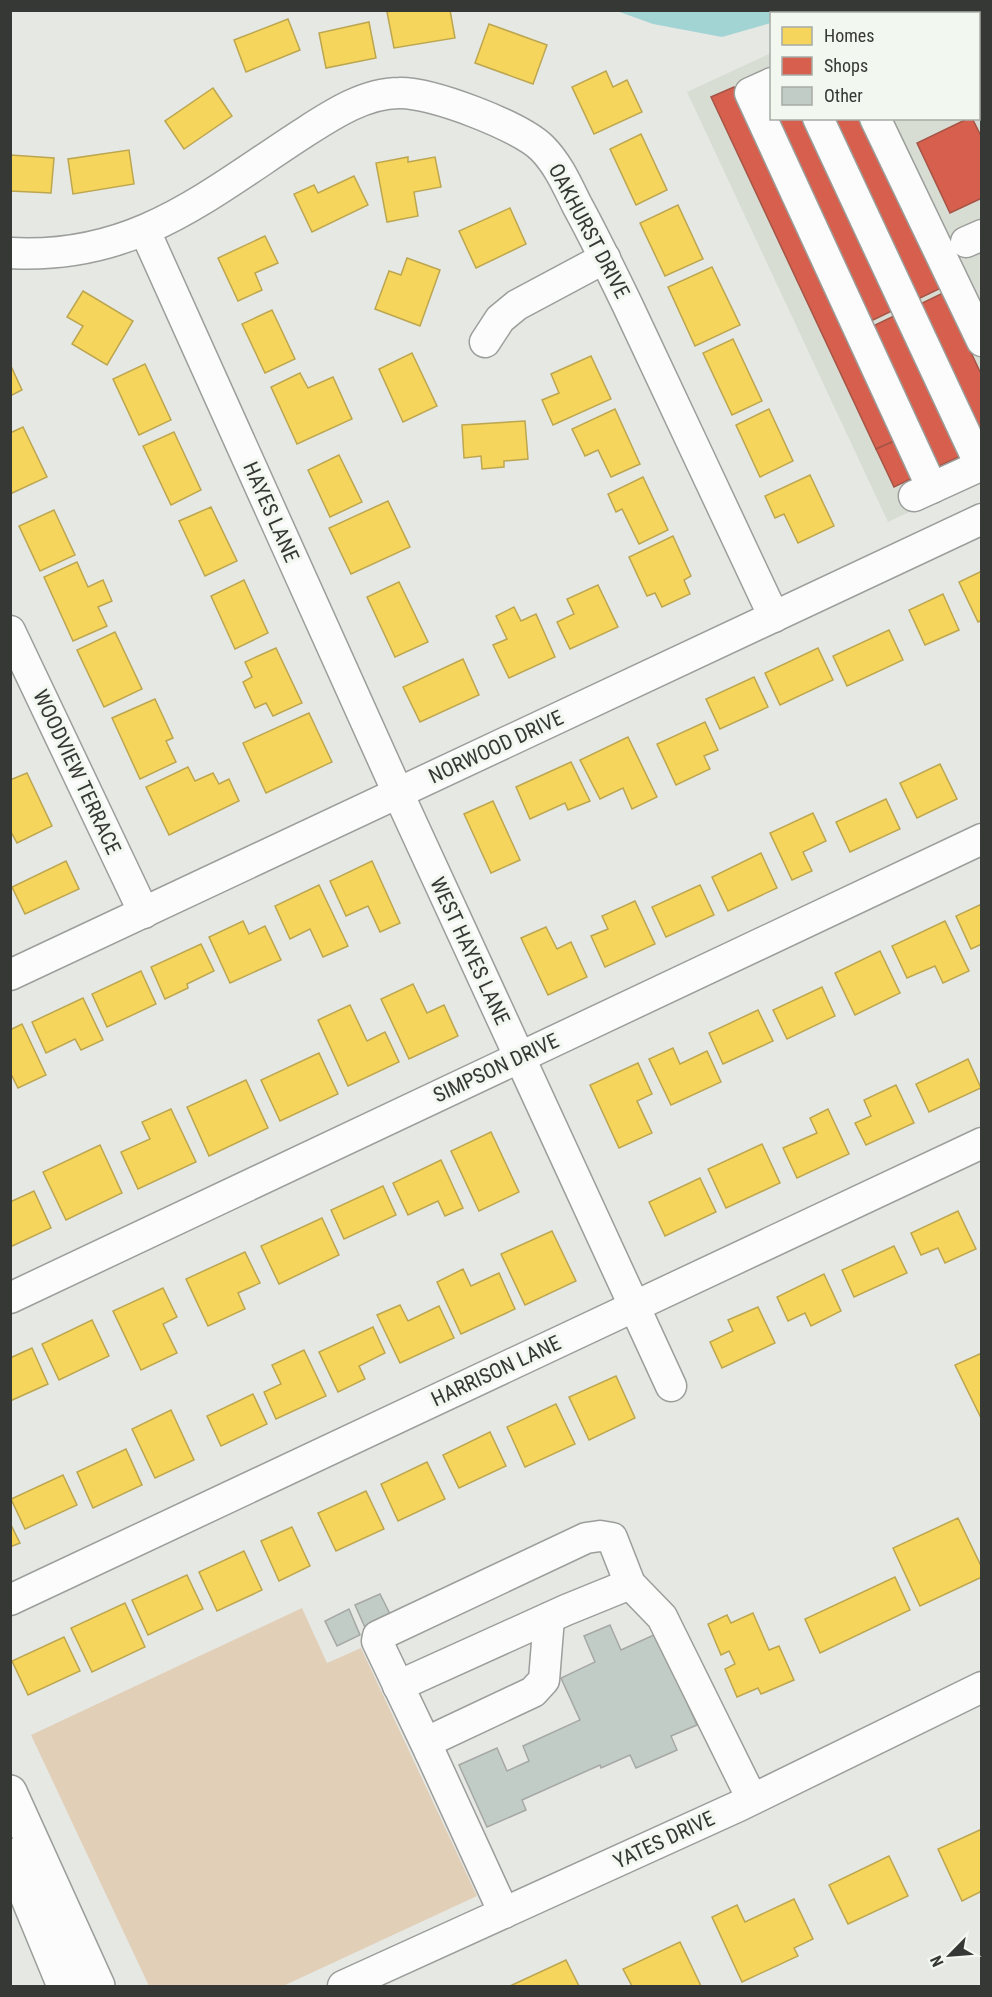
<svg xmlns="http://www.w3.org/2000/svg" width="992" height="1997" font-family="'Roboto Condensed',sans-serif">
	<rect width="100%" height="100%" fill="#e6e8e4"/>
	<path fill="#d7ddd3" d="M 863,10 L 981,11 L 981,478 L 888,522 L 687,92 L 771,53 L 772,118 L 978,118 L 978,14 L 856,13 Z"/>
	<path fill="#e2cfb8" d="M 302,1608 L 327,1663 L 361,1648 L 477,1896 L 283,1986 L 149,1986 L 31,1735 Z"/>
	<path fill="#a3d4d4" d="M 617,11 L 807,11 L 799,13 L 772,14 L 771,23 L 722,37 L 653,24 Z"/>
	<g fill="#f6d55c" stroke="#bca650" stroke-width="1.5">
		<path d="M 394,10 L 450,10 L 455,38 L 394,48 L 387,12 Z"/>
		<path d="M 288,19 L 300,50 L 246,72 L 234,40 Z"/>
		<path d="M 369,22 L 376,58 L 326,68 L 319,33 Z"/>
		<path d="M 489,24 L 547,45 L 533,84 L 475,63 Z"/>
		<path d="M 606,71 L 613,87 L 627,80 L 642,112 L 594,134 L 572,87 Z"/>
		<path d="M 213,88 L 232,116 L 184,149 L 165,121 Z"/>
		<path d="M 641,134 L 667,190 L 636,205 L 610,149 Z"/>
		<path d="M 129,150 L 134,184 L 73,194 L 68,159 Z"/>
		<path d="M 10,155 L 54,158 L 51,193 L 10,191 Z"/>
		<path d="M 408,157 L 408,162 L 435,157 L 441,187 L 414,192 L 418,216 L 387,222 L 376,163 Z"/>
		<path d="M 354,176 L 368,205 L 312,232 L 294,194 L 314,185 L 318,193 Z"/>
		<path d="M 678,205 L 703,259 L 665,276 L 640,223 Z"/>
		<path d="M 510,208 L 526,244 L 476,268 L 459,231 Z"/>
		<path d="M 265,236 L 278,263 L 255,273 L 262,290 L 238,301 L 218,258 Z"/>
		<path d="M 407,258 L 440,270 L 420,326 L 375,309 L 389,271 L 401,275 Z"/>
		<path d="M 712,267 L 740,325 L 695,346 L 668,287 Z"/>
		<path d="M 83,291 L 133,321 L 107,365 L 72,344 L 83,326 L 67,317 Z"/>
		<path d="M 272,310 L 295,359 L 265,373 L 242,324 Z"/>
		<path d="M 733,339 L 762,401 L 732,415 L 703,353 Z"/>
		<path d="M 412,353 L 437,406 L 403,422 L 379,369 Z"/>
		<path d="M 591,356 L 611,399 L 553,425 L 542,400 L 559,393 L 551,374 Z"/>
		<path d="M 10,364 L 22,390 L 10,396 Z"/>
		<path d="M 145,364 L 171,420 L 139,435 L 113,379 Z"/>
		<path d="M 300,373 L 308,388 L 333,377 L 352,419 L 297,444 L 271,387 Z"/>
		<path d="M 615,409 L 640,464 L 611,477 L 598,450 L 585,456 L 572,429 Z"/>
		<path d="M 769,409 L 793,461 L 760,477 L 736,425 Z"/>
		<path d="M 525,421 L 528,459 L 504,461 L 504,467 L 482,469 L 481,456 L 464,458 L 462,425 Z"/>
		<path d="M 23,427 L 47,477 L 10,494 L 10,433 Z"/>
		<path d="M 174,432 L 201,490 L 171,505 L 143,446 Z"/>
		<path d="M 339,455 L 362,502 L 330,517 L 308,470 Z"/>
		<path d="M 810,475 L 834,526 L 798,543 L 784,514 L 775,518 L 765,496 Z"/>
		<path d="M 643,477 L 668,530 L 639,544 L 622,509 L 616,512 L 608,494 Z"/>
		<path d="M 388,501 L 410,547 L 351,574 L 329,528 Z"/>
		<path d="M 211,507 L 237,561 L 205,576 L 179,521 Z"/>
		<path d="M 54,510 L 75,555 L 40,571 L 19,526 Z"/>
		<path d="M 673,536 L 691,576 L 684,580 L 690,594 L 662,607 L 655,593 L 647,596 L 629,557 Z"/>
		<path d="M 77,562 L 88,587 L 103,580 L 112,601 L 98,607 L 107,626 L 73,641 L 44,577 Z"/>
		<path d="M 982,571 L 982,620 L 978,622 L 959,582 Z"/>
		<path d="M 244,580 L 268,633 L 235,649 L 211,596 Z"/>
		<path d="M 399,582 L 428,642 L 395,657 L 367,597 Z"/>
		<path d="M 598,585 L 618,627 L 570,649 L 557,622 L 574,614 L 567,599 Z"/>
		<path d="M 943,594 L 959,630 L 925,645 L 909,610 Z"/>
		<path d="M 514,607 L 521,621 L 536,614 L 555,657 L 509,678 L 493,645 L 507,639 L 496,616 Z"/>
		<path d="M 889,630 L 903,660 L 847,686 L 833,656 Z"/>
		<path d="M 115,632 L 142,689 L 104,707 L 77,650 Z"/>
		<path d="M 276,648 L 302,703 L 273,716 L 266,703 L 255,708 L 243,682 L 252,677 L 245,662 Z"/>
		<path d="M 818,648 L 833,680 L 780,705 L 765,673 Z"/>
		<path d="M 463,659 L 479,695 L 420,722 L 403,687 Z"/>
		<path d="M 754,677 L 768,707 L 720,729 L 706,699 Z"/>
		<path d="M 155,699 L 173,738 L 166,741 L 176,762 L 140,779 L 112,718 Z"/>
		<path d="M 309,713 L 332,762 L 266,793 L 243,743 Z"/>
		<path d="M 705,722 L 718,750 L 704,756 L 710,769 L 676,785 L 657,744 Z"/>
		<path d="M 628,737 L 657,797 L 632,809 L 623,788 L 600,799 L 580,760 Z"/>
		<path d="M 571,762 L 590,801 L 568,810 L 565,803 L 530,819 L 516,787 Z"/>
		<path d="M 940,764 L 957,799 L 917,818 L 900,783 Z"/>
		<path d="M 188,767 L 195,781 L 213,773 L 219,784 L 229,779 L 239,801 L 169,835 L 146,787 Z"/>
		<path d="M 27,773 L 52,826 L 17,843 L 10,830 L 10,780 Z"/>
		<path d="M 886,799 L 900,829 L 850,852 L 836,822 Z"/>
		<path d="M 493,801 L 520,860 L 491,873 L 464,814 Z"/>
		<path d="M 813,813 L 826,841 L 803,852 L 812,871 L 792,880 L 770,833 Z"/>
		<path d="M 761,853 L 777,888 L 728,911 L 712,877 Z"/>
		<path d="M 66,861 L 79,889 L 25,914 L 12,887 Z"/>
		<path d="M 372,861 L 400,923 L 380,932 L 368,906 L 346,916 L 330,881 Z"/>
		<path d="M 319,885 L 348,946 L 323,957 L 310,929 L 290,939 L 275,906 Z"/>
		<path d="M 700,885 L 714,915 L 666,937 L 652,907 Z"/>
		<path d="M 635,901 L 655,944 L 605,967 L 591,936 L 608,929 L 602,916 Z"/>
		<path d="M 982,904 L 982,944 L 971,949 L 956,916 Z"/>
		<path d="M 243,921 L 249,934 L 265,926 L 281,960 L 230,983 L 209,937 Z"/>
		<path d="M 945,921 L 969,971 L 943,983 L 935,966 L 907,978 L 892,946 Z"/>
		<path d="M 546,927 L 557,949 L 571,942 L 587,977 L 548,995 L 521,938 Z"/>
		<path d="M 201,944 L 214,971 L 187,984 L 188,988 L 165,999 L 151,967 Z"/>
		<path d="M 880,951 L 900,993 L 855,1015 L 835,973 Z"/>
		<path d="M 141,971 L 156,1004 L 107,1027 L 92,994 Z"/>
		<path d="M 413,984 L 427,1013 L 444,1005 L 458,1036 L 409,1059 L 381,999 Z"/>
		<path d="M 822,987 L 835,1016 L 787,1039 L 773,1010 Z"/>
		<path d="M 83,998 L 103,1040 L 81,1050 L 75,1039 L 46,1053 L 32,1022 Z"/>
		<path d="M 350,1005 L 367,1041 L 385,1032 L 399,1062 L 348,1086 L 318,1020 Z"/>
		<path d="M 758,1010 L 773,1041 L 723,1064 L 709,1033 Z"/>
		<path d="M 22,1024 L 46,1075 L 18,1088 L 10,1072 L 10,1030 Z"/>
		<path d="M 673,1048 L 680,1064 L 707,1051 L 721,1082 L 671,1105 L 649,1059 Z"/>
		<path d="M 319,1053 L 338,1094 L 280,1121 L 261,1080 Z"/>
		<path d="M 968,1059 L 981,1088 L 929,1112 L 916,1084 Z"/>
		<path d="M 638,1063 L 652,1094 L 637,1101 L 652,1133 L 619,1148 L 590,1085 Z"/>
		<path d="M 246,1080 L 268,1128 L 209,1156 L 187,1107 Z"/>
		<path d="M 896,1085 L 914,1123 L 866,1145 L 855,1123 L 871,1116 L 864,1100 Z"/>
		<path d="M 171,1109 L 196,1162 L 138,1189 L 121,1152 L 150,1139 L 142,1122 Z"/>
		<path d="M 828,1109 L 849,1154 L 797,1178 L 783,1148 L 817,1133 L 810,1118 Z"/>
		<path d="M 491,1132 L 519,1192 L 479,1211 L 451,1151 Z"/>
		<path d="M 762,1144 L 780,1183 L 726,1208 L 708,1169 Z"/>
		<path d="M 100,1145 L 122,1193 L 66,1220 L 43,1172 Z"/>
		<path d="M 441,1160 L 463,1208 L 445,1216 L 438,1201 L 408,1215 L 393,1183 Z"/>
		<path d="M 700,1178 L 716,1212 L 665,1236 L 649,1202 Z"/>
		<path d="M 383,1186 L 396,1215 L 344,1239 L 331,1210 Z"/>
		<path d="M 34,1191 L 51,1228 L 10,1247 L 10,1202 Z"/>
		<path d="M 958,1211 L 976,1249 L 945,1263 L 938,1248 L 921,1255 L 911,1233 Z"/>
		<path d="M 322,1218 L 339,1255 L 279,1284 L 261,1246 Z"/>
		<path d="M 552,1231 L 576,1281 L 525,1305 L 501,1254 Z"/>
		<path d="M 894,1246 L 907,1273 L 854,1297 L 842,1270 Z"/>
		<path d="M 245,1252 L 260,1283 L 238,1293 L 245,1309 L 208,1326 L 186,1279 Z"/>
		<path d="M 463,1269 L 471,1286 L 499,1273 L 515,1309 L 461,1334 L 437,1282 Z"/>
		<path d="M 824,1274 L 841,1311 L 811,1326 L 805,1313 L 788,1321 L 777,1297 Z"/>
		<path d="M 163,1288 L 177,1317 L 163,1324 L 177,1353 L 141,1370 L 113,1311 Z"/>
		<path d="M 400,1305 L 408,1321 L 439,1306 L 454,1338 L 400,1363 L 377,1315 Z"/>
		<path d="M 758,1307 L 775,1343 L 722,1368 L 710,1342 L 733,1331 L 728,1320 Z"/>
		<path d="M 92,1320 L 109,1356 L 59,1380 L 42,1344 Z"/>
		<path d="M 373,1327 L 385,1353 L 359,1366 L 365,1379 L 338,1392 L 319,1352 Z"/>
		<path d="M 32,1348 L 48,1384 L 10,1401 L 10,1358 Z"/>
		<path d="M 304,1350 L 326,1396 L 276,1419 L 264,1392 L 281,1384 L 272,1365 Z"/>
		<path d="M 982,1353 L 982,1420 L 955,1365 Z"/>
		<path d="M 616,1376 L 635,1418 L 589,1440 L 569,1397 Z"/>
		<path d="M 253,1394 L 267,1424 L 221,1446 L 207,1416 Z"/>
		<path d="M 556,1404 L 575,1444 L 525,1467 L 507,1427 Z"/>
		<path d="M 171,1410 L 194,1460 L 155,1478 L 132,1429 Z"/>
		<path d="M 490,1432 L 506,1466 L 459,1488 L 443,1455 Z"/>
		<path d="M 126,1449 L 142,1485 L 93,1508 L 77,1472 Z"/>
		<path d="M 427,1462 L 445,1499 L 398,1521 L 381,1484 Z"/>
		<path d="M 63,1475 L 77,1505 L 25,1529 L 11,1499 Z"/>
		<path d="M 366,1491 L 384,1529 L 336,1551 L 318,1513 Z"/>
		<path d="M 958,1518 L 982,1568 L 982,1577 L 920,1606 L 893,1548 Z"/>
		<path d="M 10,1523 L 20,1543 L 10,1547 Z"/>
		<path d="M 292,1527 L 310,1566 L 279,1581 L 261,1541 Z"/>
		<path d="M 244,1551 L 262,1590 L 217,1611 L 199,1572 Z"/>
		<path d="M 187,1575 L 203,1609 L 148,1635 L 132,1600 Z"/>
		<path d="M 895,1577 L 910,1610 L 820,1653 L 805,1619 Z"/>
		<path d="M 125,1603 L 145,1647 L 92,1672 L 71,1628 Z"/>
		<path d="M 753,1613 L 769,1650 L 779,1646 L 794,1680 L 761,1694 L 758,1688 L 737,1697 L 725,1669 L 735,1664 L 729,1651 L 721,1655 L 708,1624 L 727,1615 L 731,1623 Z"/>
		<path d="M 64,1637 L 80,1671 L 28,1695 L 12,1661 Z"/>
		<path d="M 982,1829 L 982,1891 L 962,1901 L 938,1849 Z"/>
		<path d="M 889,1856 L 908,1896 L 848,1924 L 829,1885 Z"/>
		<path d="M 794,1899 L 813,1939 L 794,1948 L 798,1956 L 742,1982 L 712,1917 L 737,1905 L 745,1922 Z"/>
		<path d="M 680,1942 L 701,1986 L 632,1986 L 623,1969 Z"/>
		<path d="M 566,1960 L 579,1986 L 510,1986 Z"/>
	</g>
	<g fill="#d6604d" stroke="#a65446" stroke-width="1.5">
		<path d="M 734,87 L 899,439 L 876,449 L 711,97 Z"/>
		<path d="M 776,118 L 804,118 L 894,310 L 871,321 Z"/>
		<path d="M 828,118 L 862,118 L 941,288 L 914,301 Z"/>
		<path d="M 969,118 L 972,118 L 982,138 L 982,198 L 950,213 L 917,143 Z"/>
		<path d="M 943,293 L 982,376 L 981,447 L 916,306 Z"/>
		<path d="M 896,315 L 961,456 L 939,466 L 873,326 Z"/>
		<path d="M 899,439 L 917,476 L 894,487 L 876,449 Z"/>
	</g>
	<g fill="#c1ccc6" stroke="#a6a8a5" stroke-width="1.5">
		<path d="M 380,1594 L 393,1620 L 367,1632 L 355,1605 Z"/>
		<path d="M 349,1609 L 360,1635 L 337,1646 L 325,1621 Z"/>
		<path d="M 610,1625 L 621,1650 L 656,1634 L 697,1725 L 671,1736 L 677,1750 L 636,1768 L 630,1755 L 601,1768 L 600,1765 L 522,1800 L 526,1810 L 487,1827 L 459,1765 L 497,1748 L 507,1771 L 529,1761 L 523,1746 L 580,1720 L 561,1678 L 595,1662 L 584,1636 Z"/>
	</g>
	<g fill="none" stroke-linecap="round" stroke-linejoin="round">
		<defs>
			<g id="minor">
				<path d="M 978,43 L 982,49"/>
				<path d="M 772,83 L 750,93 L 932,488"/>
				<path d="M 818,118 L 980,465"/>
				<path d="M 875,118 L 982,341"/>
				<path d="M 145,231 L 398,793 L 671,1386"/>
				<path d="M 966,242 L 982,235"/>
				<path d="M 10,253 C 134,260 205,197 302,134 C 330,116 364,93 399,93 C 431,92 520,126 542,148 C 558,164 567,185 577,205 C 595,238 611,271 627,304 C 676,408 725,513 774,617"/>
				<path d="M 485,342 L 500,319 L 517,305 L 605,258"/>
				<path d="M 914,496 L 982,465"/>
				<path d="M 10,631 L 144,913"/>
				<path d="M 10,975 L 982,519"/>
				<path d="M 10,1298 L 982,839"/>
				<path d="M 10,1600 L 982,1143"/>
				<path d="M 398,1686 L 566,1610 L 630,1584"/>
				<path d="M 430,1752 L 431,1740 L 533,1692 L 544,1680 L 549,1618"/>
				<path d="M 504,1913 L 430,1752 L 377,1641 L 378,1636 L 586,1538 L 600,1536 L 612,1538 L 630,1584 L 662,1617 L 752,1799"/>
				<path d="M 343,1986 L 741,1805 L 982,1687"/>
			</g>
			<path id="major" d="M 10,1792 L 98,1986"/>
			<path id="highway" d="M 10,1855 L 64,1986"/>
		</defs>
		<use href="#minor" stroke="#9c9e9b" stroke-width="33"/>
		<use href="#major" stroke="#9c9e9b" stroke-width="36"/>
		<use href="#highway" stroke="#9c9e9b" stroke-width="36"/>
		<use href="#minor" stroke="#fbfcfb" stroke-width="30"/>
		<use href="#major" stroke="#fbfcfb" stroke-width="33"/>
		<use href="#highway" stroke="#fbfcfb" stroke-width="33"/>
	</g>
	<g text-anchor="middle" stroke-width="6" stroke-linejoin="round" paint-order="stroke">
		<g font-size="21" fill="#363835" stroke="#f2f7f0">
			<text transform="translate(589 231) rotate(62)" y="7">OAKHURST DRIVE</text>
			<text transform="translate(271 512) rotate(66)" y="7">HAYES LANE</text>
			<text transform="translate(496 747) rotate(-25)" y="7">NORWOOD DRIVE</text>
			<text transform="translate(77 772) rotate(65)" y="7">WOODVIEW TERRACE</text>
			<text transform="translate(470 951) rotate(65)" y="7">WEST HAYES LANE</text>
			<text transform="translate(496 1068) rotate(-25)" y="7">SIMPSON DRIVE</text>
			<text transform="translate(496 1371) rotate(-25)" y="7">HARRISON LANE</text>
			<text transform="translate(664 1840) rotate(-25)" y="7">YATES DRIVE</text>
		</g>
	</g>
	<rect width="992" height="1997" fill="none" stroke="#363835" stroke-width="24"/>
	<rect x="770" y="12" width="210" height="108" fill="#f2f7f0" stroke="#a7aba5" stroke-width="1.5"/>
	<rect x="782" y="27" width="30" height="18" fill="#f6d55c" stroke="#a7aba5" stroke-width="1.5"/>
	<text x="824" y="42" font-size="18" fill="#363835">Homes</text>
	<rect x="782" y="57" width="30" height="18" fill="#d6604d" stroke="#a7aba5" stroke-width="1.5"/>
	<text x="824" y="72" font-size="18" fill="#363835">Shops</text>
	<rect x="782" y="87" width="30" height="18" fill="#c1ccc6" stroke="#a7aba5" stroke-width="1.5"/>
	<text x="824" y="102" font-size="18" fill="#363835">Other</text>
	<g transform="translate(950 1955) rotate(245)" stroke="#f2f7f0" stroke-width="4.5" paint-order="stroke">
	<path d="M0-4.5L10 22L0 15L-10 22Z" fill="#363835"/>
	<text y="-9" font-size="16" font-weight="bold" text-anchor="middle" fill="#363835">N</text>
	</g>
</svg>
